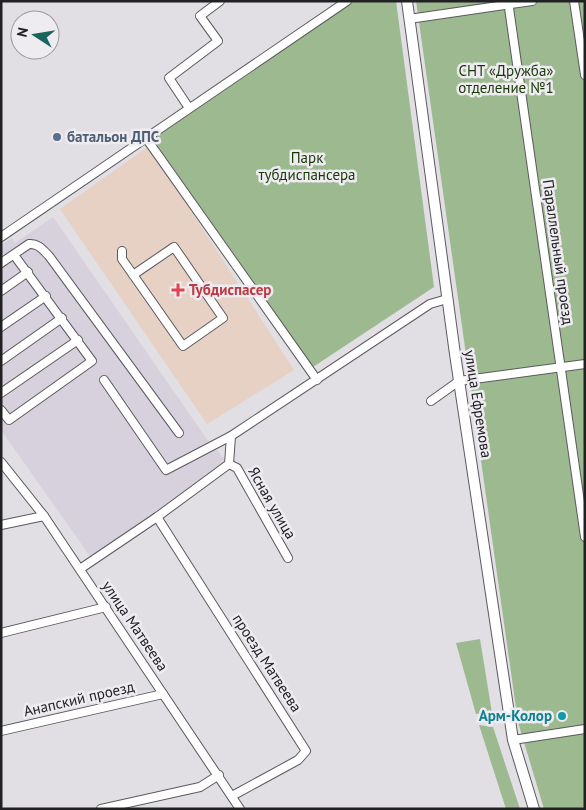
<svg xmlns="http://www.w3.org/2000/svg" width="586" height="810" font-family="'PT Sans',sans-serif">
	<rect width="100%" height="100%" fill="#e1dee4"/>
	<path fill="#d7d1de" d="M 53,217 L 206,438 L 228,463 L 92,559 L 1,430 L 1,245 L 12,238 L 15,243 Z"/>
	<path fill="#e6d1c4" d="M 149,146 L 294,370 L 207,424 L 60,209 Z"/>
	<g fill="#9cb990">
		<path d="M 354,1 L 396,1 L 434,287 L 313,367 L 153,139 Z"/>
		<path d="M 416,1 L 585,1 L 585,809 L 544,809 L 518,722 Z"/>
		<path d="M 480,639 L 492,713 L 476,714 L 456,643 Z"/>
		<path d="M 479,725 L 493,727 L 520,809 L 506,809 Z"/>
	</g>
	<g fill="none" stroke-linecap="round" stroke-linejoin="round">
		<defs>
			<g id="minor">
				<path d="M 508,1 L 585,537"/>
				<path d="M 574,1 L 585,75"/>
				<path d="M 409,19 L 532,1"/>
				<path d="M 189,108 L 169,78 L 218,41 L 200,16 L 220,1"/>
				<path d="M 146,138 L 317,380"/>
				<path d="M 1,237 L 347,1"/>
				<path d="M 122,251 L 122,259 L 183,346 L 223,318 L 174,247 L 133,275"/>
				<path d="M 1,263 L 29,244 C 38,243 43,250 49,256 L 179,433"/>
				<path d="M 1,291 L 28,272"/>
				<path d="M 1,327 L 46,296"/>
				<path d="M 1,361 L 62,318"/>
				<path d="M 104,380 L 166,470 L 231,436"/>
				<path d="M 1,393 L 78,340"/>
				<path d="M 431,401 L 459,381 L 585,364"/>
				<path d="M 1,410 L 9,420 L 92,361 L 14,255"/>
				<path d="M 1,462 L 44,516 L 240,809"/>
				<path d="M 229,464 L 237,468 L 288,558"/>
				<path d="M 157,517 L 306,751 L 298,760 L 232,796"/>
				<path d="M 1,525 L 44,516"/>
				<path d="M 80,569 L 157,517 L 229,464 L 231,436 L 430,304 L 447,299"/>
				<path d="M 1,633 L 106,607"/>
				<path d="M 1,731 L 163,694"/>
				<path d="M 513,740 L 585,729"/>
				<path d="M 101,809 L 200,787 L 219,775"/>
			</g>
			<path id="major" d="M 407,1 L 455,354 L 513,740 L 534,809"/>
		</defs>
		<use href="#minor" stroke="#5b595e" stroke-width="10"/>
		<use href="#major" stroke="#5b595e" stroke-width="12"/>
		<use href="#minor" stroke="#fff" stroke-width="8"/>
		<use href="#major" stroke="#fff" stroke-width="10"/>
	</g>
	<circle fill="#5c6f8a" stroke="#eeebf1" stroke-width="2" cx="57" cy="137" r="5"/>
	<path fill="#e0444e" stroke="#eeebf1" stroke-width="2" d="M175.5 282.5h5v5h5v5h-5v5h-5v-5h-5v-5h5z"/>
	<circle fill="#0f9aa8" stroke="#eeebf1" stroke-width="2" cx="562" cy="716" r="5"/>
	<g text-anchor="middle" stroke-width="5" stroke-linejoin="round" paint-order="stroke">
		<g font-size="15" fill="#183805" stroke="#eeebf1">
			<text x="506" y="76">СНТ «Дружба»<tspan x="506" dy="17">отделение №1</tspan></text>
			<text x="307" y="163">Парк<tspan x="307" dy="17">тубдиспансера</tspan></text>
		</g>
		<g font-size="15" font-weight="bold" fill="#4e5e75" stroke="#eeebf1" text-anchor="start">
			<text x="67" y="142">батальон ДПС</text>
		</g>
		<g font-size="15" fill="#212022" stroke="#eeebf1">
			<text transform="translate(558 252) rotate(82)" y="5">Параллельный проезд</text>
			<text transform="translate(478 404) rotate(81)" y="5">улица Ефремова</text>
			<text transform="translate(272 503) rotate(60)" y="5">Ясная улица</text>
			<text transform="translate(135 626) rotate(56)" y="5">улица Матвеева</text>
			<text transform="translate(267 663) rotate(57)" y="5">проезд Матвеева</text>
			<text transform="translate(79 699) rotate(-13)" y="5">Анапский проезд</text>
		</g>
		<g font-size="15" font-weight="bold" fill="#be3a42" stroke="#eeebf1" text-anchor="start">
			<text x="189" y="295">Тубдиспасер</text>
		</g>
		<g font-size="15" font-weight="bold" fill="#0d838f" stroke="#eeebf1" text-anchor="end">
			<text x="552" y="721">Арм-Колор</text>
		</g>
	</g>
	<rect width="586" height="810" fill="none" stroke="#212022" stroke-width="5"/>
	<g transform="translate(35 35) rotate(282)"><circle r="24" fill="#eeebf1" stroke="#9c9a9e"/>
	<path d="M0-4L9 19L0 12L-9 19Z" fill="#19645b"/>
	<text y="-8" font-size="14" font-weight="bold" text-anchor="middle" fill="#212022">N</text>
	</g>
</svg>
